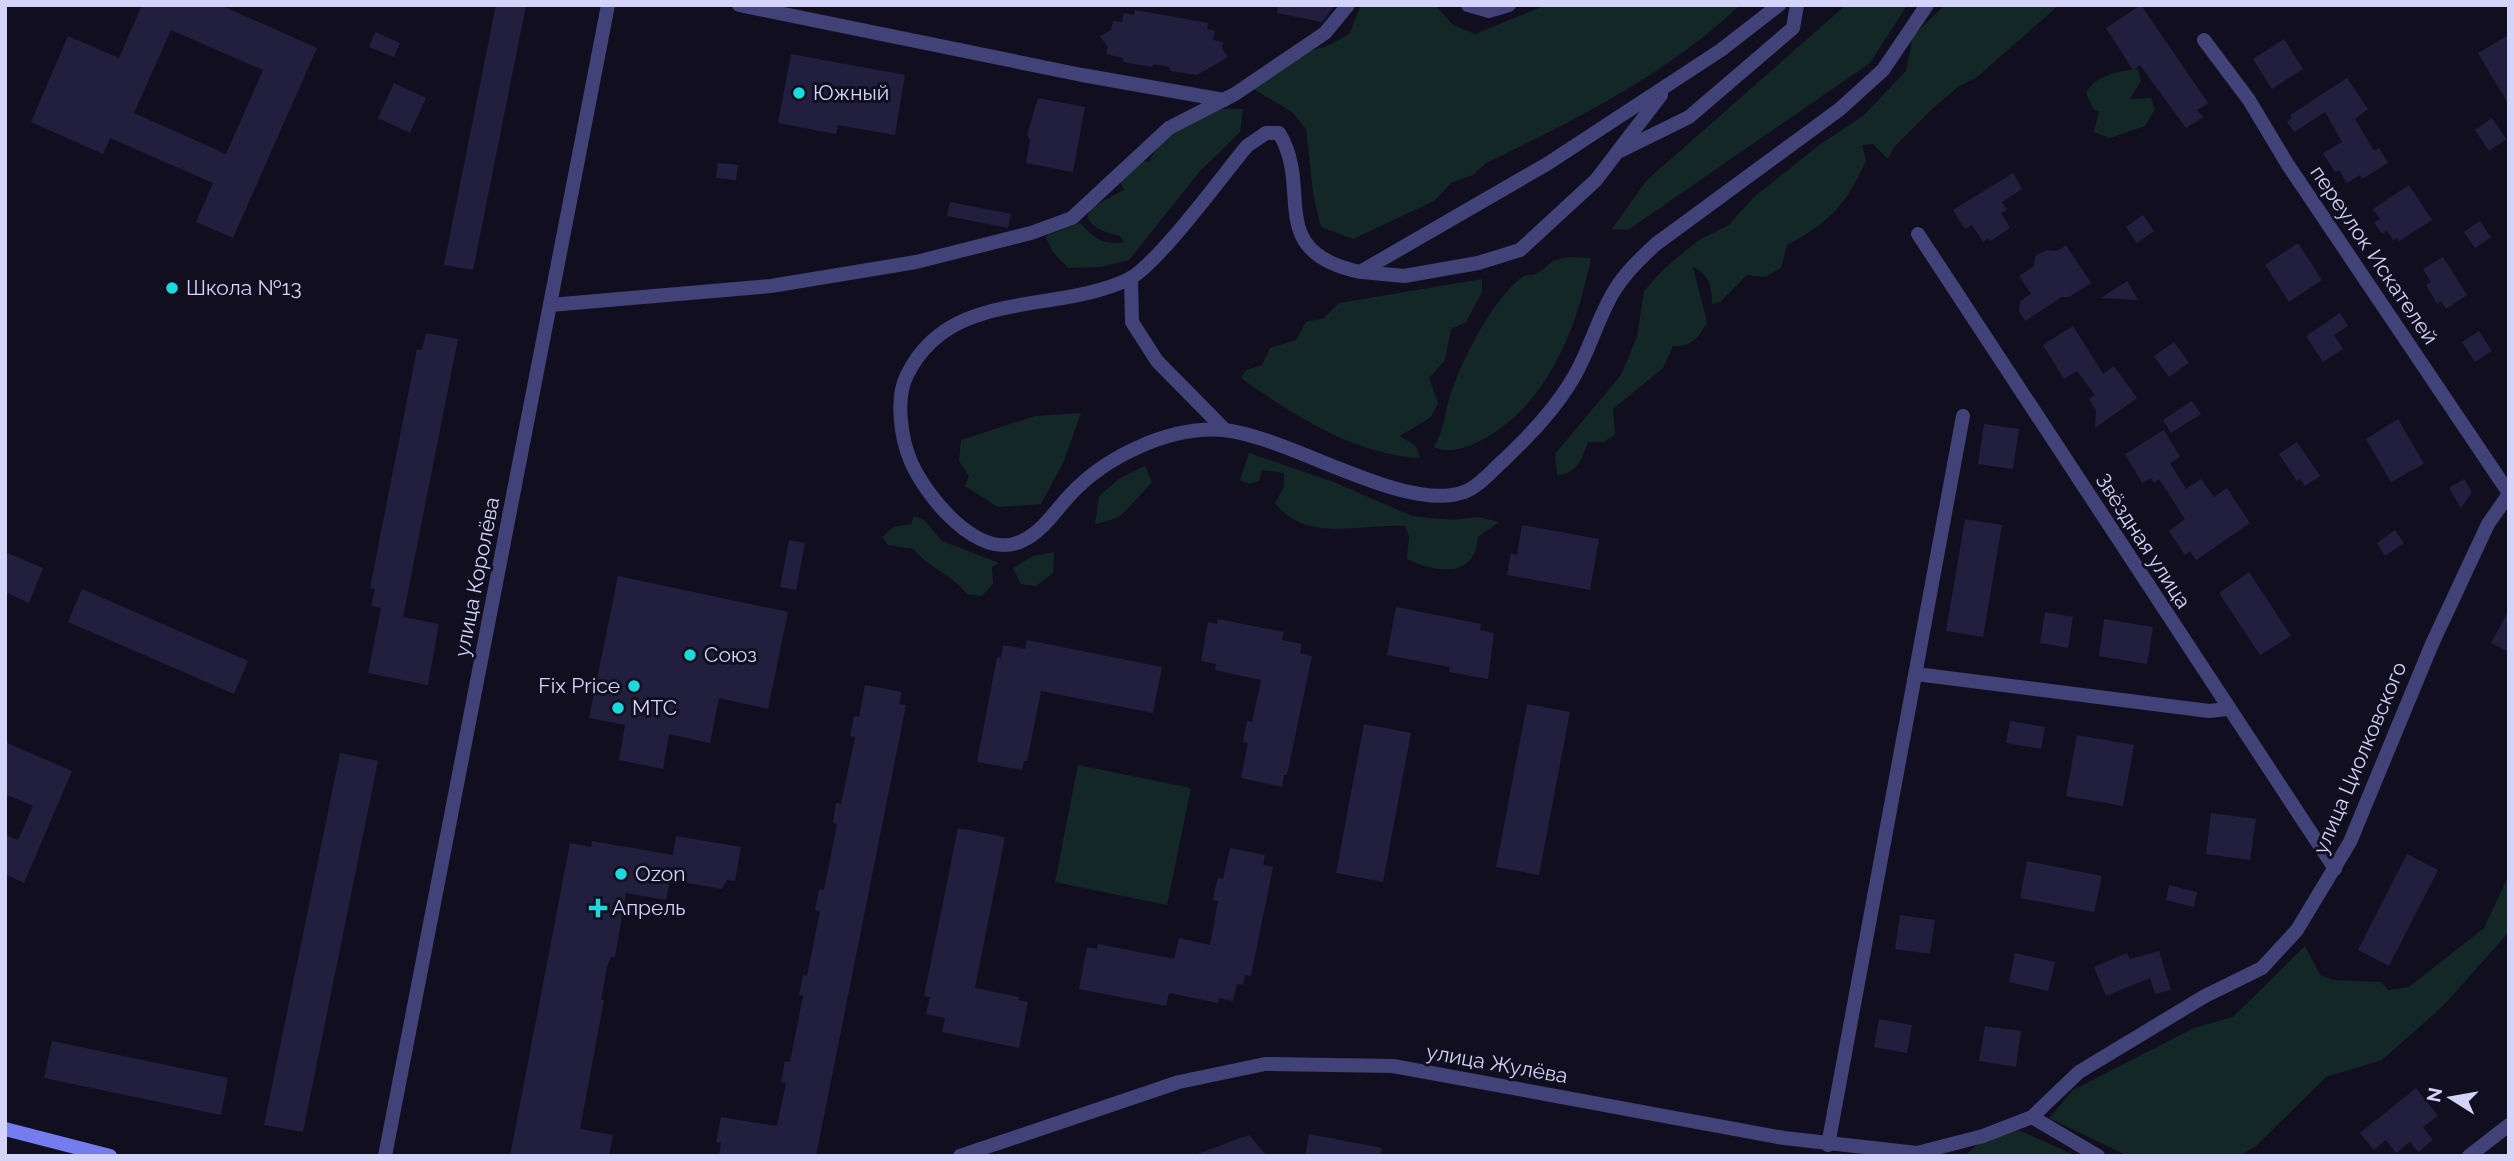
<svg xmlns="http://www.w3.org/2000/svg" width="2514" height="1161" font-family="Raleway,sans-serif">
	<rect width="100%" height="100%" fill="#110f1f"/>
	<g fill="#132826">
		<path d="M 1361,5 L 1435,5 L 1453,25 L 1475,34 L 1546,5 L 1740,5 C 1667,74 1576,120 1486,163 L 1473,175 L 1452,182 L 1434,201 L 1353,239 L 1321,227 L 1313,193 L 1306,129 L 1292,112 L 1252,88 L 1304,53 L 1330,45 L 1349,34 Z"/>
		<path d="M 1846,5 L 1907,5 L 1870,63 L 1628,230 L 1612,229 L 1647,180 Z"/>
		<path d="M 1945,5 L 2059,5 L 1977,77 L 1959,86 L 1931,110 L 1894,147 L 1888,159 L 1873,144 L 1862,145 L 1866,161 C 1845,206 1830,222 1787,245 L 1781,268 L 1765,277 L 1747,275 L 1720,302 L 1712,304 C 1712,286 1710,275 1693,267 L 1707,322 C 1698,339 1692,346 1673,346 L 1663,368 L 1613,409 L 1615,435 L 1603,442 L 1588,442 C 1582,459 1577,474 1557,475 L 1555,454 L 1621,375 L 1637,337 L 1644,291 L 1665,268 L 1699,240 L 1729,225 L 1753,198 L 1819,145 L 1863,116 L 1906,71 L 1913,36 Z"/>
		<path d="M 2138,69 L 2141,81 L 2130,99 L 2151,98 L 2155,109 L 2145,126 L 2110,138 L 2094,132 L 2099,111 L 2094,110 L 2086,93 C 2095,75 2120,71 2138,69 Z"/>
		<path d="M 1207,108 L 1243,109 L 1240,132 L 1200,171 L 1129,260 L 1101,267 L 1068,268 L 1053,252 L 1045,236 L 1080,223 C 1094,238 1103,246 1124,242 L 1120,236 C 1105,232 1094,230 1087,216 L 1094,206 L 1124,190 L 1118,178 L 1132,159 L 1149,162 L 1158,145 Z"/>
		<path d="M 1569,257 L 1591,258 C 1577,328 1547,407 1480,441 C 1465,448 1450,454 1434,447 C 1445,428 1444,415 1450,396 C 1461,361 1492,300 1522,277 C 1526,274 1532,276 1537,273 C 1553,265 1546,260 1569,257 Z"/>
		<path d="M 1482,279 L 1482,292 L 1466,322 L 1451,329 L 1445,360 L 1429,378 L 1438,403 L 1431,417 L 1400,436 L 1416,446 L 1420,458 C 1355,455 1293,415 1241,378 L 1246,370 L 1262,365 L 1270,348 L 1296,340 L 1306,322 L 1324,318 L 1339,303 Z"/>
		<path d="M 1081,413 L 1064,461 L 1041,504 L 998,507 L 965,486 L 969,476 L 959,461 L 961,440 L 1035,416 Z"/>
		<path d="M 1249,453 L 1336,483 L 1412,516 L 1453,520 L 1478,517 L 1499,522 L 1478,537 C 1475,579 1437,573 1407,559 L 1409,536 L 1405,526 C 1360,523 1307,544 1275,503 L 1284,487 L 1284,473 L 1262,470 L 1259,481 L 1248,484 L 1240,480 Z"/>
		<path d="M 1145,466 L 1152,482 C 1148,487 1126,511 1121,515 C 1115,520 1103,521 1095,525 L 1099,496 L 1119,479 Z"/>
		<path d="M 914,516 L 924,520 L 942,541 L 999,563 L 992,567 L 993,584 L 982,596 L 967,594 C 951,573 929,569 914,549 L 888,545 L 882,537 L 893,527 L 911,524 Z"/>
		<path d="M 1054,552 L 1053,573 L 1036,586 L 1021,584 L 1013,568 L 1033,556 Z"/>
		<path d="M 1078,765 L 1191,788 L 1167,905 L 1055,882 Z"/>
		<path d="M 2509,875 L 2509,932 L 2443,1006 L 2382,1060 L 2326,1077 L 2256,1146 L 2239,1156 L 2128,1156 L 2049,1118 L 2073,1090 L 2194,1028 L 2233,1017 L 2305,946 L 2320,975 L 2333,980 L 2381,982 L 2388,990 L 2409,987 L 2484,928 Z"/>
		<path d="M 2021,1131 L 2077,1156 L 1965,1156 C 1983,1138 1996,1132 2021,1131 Z"/>
	</g>
	<g fill="#221e3d" fill-rule="evenodd">
		<path d="M 142,5 L 220,5 L 317,48 L 233,238 L 196,222 L 213,183 L 110,138 L 103,154 L 31,122 L 68,36 L 119,58 ZM 171,30 L 263,70 L 226,154 L 134,113 Z"/>
		<path d="M 496,5 L 526,5 L 473,270 L 444,265 Z"/>
		<path d="M 1278,5 L 1335,5 L 1322,22 L 1277,13 Z"/>
		<path d="M 2141,5 L 2208,103 L 2197,110 L 2203,117 L 2186,128 L 2140,65 L 2133,70 L 2106,28 Z"/>
		<path d="M 1135,10 L 1208,23 L 1207,29 L 1215,31 L 1213,40 L 1223,42 L 1222,49 L 1228,57 L 1197,75 L 1171,71 L 1169,67 L 1154,64 L 1151,67 L 1124,62 L 1123,58 L 1106,54 L 1108,47 L 1100,36 L 1111,30 L 1113,21 L 1122,22 L 1124,13 L 1134,15 Z"/>
		<path d="M 375,32 L 400,43 L 394,57 L 369,47 Z"/>
		<path d="M 2509,35 L 2509,105 L 2478,53 Z"/>
		<path d="M 2284,39 L 2303,69 L 2272,89 L 2253,59 Z"/>
		<path d="M 791,54 L 905,75 L 895,135 L 838,125 L 836,134 L 778,123 Z"/>
		<path d="M 2347,78 L 2368,109 L 2355,119 L 2374,151 L 2379,148 L 2388,163 L 2362,179 L 2360,175 L 2347,183 L 2339,170 L 2335,172 L 2323,153 L 2342,142 L 2325,112 L 2294,132 L 2287,122 L 2292,118 L 2290,115 Z"/>
		<path d="M 394,83 L 426,98 L 410,133 L 378,118 Z"/>
		<path d="M 1038,98 L 1085,107 L 1073,172 L 1026,163 L 1030,140 L 1027,135 Z"/>
		<path d="M 2492,118 L 2506,139 L 2489,151 L 2475,130 Z"/>
		<path d="M 718,163 L 738,165 L 736,180 L 716,178 Z"/>
		<path d="M 2013,173 L 2022,189 L 2002,202 L 2007,210 L 2001,213 L 2010,228 L 1990,241 L 1988,238 L 1983,242 L 1972,225 L 1965,229 L 1953,210 Z"/>
		<path d="M 2409,185 L 2432,220 L 2399,241 L 2397,238 L 2393,240 L 2387,231 L 2382,234 L 2374,222 L 2380,219 L 2373,209 Z"/>
		<path d="M 950,202 L 1011,214 L 1008,228 L 947,216 Z"/>
		<path d="M 2143,215 L 2154,231 L 2137,243 L 2126,227 Z"/>
		<path d="M 2480,221 L 2491,237 L 2475,248 L 2464,232 Z"/>
		<path d="M 2298,243 L 2322,280 L 2289,302 L 2265,265 Z"/>
		<path d="M 2066,245 L 2091,283 L 2069,297 L 2062,297 L 2025,321 L 2019,311 L 2020,301 L 2031,294 L 2019,276 L 2034,266 L 2035,256 L 2046,250 L 2057,251 Z"/>
		<path d="M 2443,257 L 2467,295 L 2446,309 L 2441,301 L 2437,304 L 2426,285 L 2431,282 L 2423,269 Z"/>
		<path d="M 2127,281 L 2138,300 L 2101,298 Z"/>
		<path d="M 2340,313 L 2348,326 L 2334,335 L 2343,349 L 2323,362 L 2306,336 Z"/>
		<path d="M 2073,326 L 2103,374 L 2114,366 L 2137,398 L 2095,428 L 2096,410 L 2089,399 L 2095,395 L 2077,371 L 2064,379 L 2043,345 Z"/>
		<path d="M 2479,331 L 2492,351 L 2475,362 L 2462,342 Z"/>
		<path d="M 426,333 L 458,339 L 403,617 L 439,624 L 428,685 L 368,673 L 381,608 L 371,606 L 375,589 L 370,588 L 417,349 L 422,350 Z"/>
		<path d="M 2174,342 L 2189,363 L 2169,377 L 2154,356 Z"/>
		<path d="M 2192,401 L 2201,414 L 2171,433 L 2163,420 Z"/>
		<path d="M 2398,419 L 2424,464 L 2391,482 L 2366,439 Z"/>
		<path d="M 1984,424 L 2019,429 L 2013,469 L 1978,464 Z"/>
		<path d="M 2164,430 L 2180,457 L 2170,463 L 2186,489 L 2201,479 L 2214,497 L 2227,488 L 2250,523 L 2196,560 L 2190,551 L 2185,555 L 2169,531 L 2185,519 L 2159,479 L 2154,483 L 2151,478 L 2142,483 L 2125,454 Z"/>
		<path d="M 2297,442 L 2320,476 L 2305,486 L 2300,479 L 2297,481 L 2279,454 Z"/>
		<path d="M 2464,479 L 2472,492 L 2461,508 L 2449,488 Z"/>
		<path d="M 1965,519 L 2002,525 L 1983,637 L 1946,631 Z"/>
		<path d="M 1522,525 L 1599,539 L 1590,590 L 1507,575 L 1511,553 L 1517,555 Z"/>
		<path d="M 2395,530 L 2404,543 L 2385,556 L 2377,543 Z"/>
		<path d="M 789,540 L 805,543 L 796,590 L 780,587 Z"/>
		<path d="M 5,552 L 43,568 L 29,603 L 5,592 Z"/>
		<path d="M 2249,572 L 2291,636 L 2260,655 L 2219,593 Z"/>
		<path d="M 618,576 L 788,612 L 768,709 L 719,698 L 710,743 L 669,734 L 663,769 L 619,760 L 625,725 L 589,718 Z"/>
		<path d="M 82,589 L 248,661 L 234,694 L 68,622 Z"/>
		<path d="M 1396,607 L 1481,624 L 1480,630 L 1494,633 L 1488,679 L 1449,672 L 1450,667 L 1387,655 Z"/>
		<path d="M 2509,610 L 2509,652 L 2491,643 Z"/>
		<path d="M 2045,612 L 2073,617 L 2068,648 L 2040,643 Z"/>
		<path d="M 1218,619 L 1284,632 L 1282,640 L 1302,644 L 1300,653 L 1312,656 L 1287,775 L 1284,775 L 1282,787 L 1241,778 L 1248,743 L 1243,742 L 1247,721 L 1252,722 L 1261,680 L 1215,670 L 1216,664 L 1201,661 L 1208,622 L 1217,624 Z"/>
		<path d="M 2104,619 L 2153,627 L 2147,664 L 2099,656 Z"/>
		<path d="M 1027,640 L 1162,667 L 1153,713 L 1041,691 L 1027,761 L 1024,761 L 1022,770 L 977,762 L 997,657 L 1001,658 L 1003,645 L 1025,649 Z"/>
		<path d="M 865,685 L 902,692 L 899,704 L 906,705 L 816,1156 L 719,1156 L 721,1143 L 716,1142 L 721,1117 L 777,1126 L 786,1083 L 781,1082 L 785,1061 L 790,1062 L 803,996 L 799,995 L 803,975 L 807,976 L 820,911 L 815,910 L 819,889 L 824,890 L 837,824 L 833,823 L 836,803 L 841,804 L 855,737 L 850,736 L 854,716 L 859,717 Z"/>
		<path d="M 1527,704 L 1570,712 L 1539,875 L 1496,867 Z"/>
		<path d="M 2010,721 L 2045,727 L 2041,749 L 2006,743 Z"/>
		<path d="M 1364,724 L 1411,733 L 1383,882 L 1336,873 Z"/>
		<path d="M 2077,735 L 2134,745 L 2123,806 L 2066,796 Z"/>
		<path d="M 5,742 L 72,771 L 24,883 L 5,874 L 5,835 L 18,840 L 33,806 L 5,794 Z"/>
		<path d="M 340,753 L 378,761 L 303,1132 L 264,1125 Z"/>
		<path d="M 2211,813 L 2256,819 L 2250,860 L 2206,854 Z"/>
		<path d="M 958,828 L 1005,837 L 975,988 L 1019,997 L 1018,1000 L 1028,1002 L 1019,1048 L 942,1032 L 945,1018 L 926,1014 L 930,997 L 924,996 Z"/>
		<path d="M 676,836 L 741,847 L 735,881 L 727,880 L 722,889 L 670,880 L 666,900 L 626,893 L 615,957 L 611,957 L 607,967 L 601,1000 L 604,1000 L 580,1129 L 613,1135 L 609,1156 L 510,1156 L 570,843 L 591,847 L 592,841 L 673,855 Z"/>
		<path d="M 1230,848 L 1265,855 L 1263,865 L 1273,867 L 1251,976 L 1245,975 L 1243,985 L 1237,984 L 1233,1001 L 1219,998 L 1218,1003 L 1169,993 L 1166,1006 L 1079,989 L 1087,947 L 1097,949 L 1098,944 L 1174,959 L 1179,938 L 1210,945 L 1218,901 L 1213,900 L 1215,889 L 1218,878 L 1223,879 Z"/>
		<path d="M 2407,854 L 2438,870 L 2389,966 L 2358,950 Z"/>
		<path d="M 2027,861 L 2102,876 L 2094,912 L 2020,898 Z"/>
		<path d="M 2169,885 L 2197,892 L 2194,907 L 2166,900 Z"/>
		<path d="M 1900,915 L 1935,920 L 1930,954 L 1895,949 Z"/>
		<path d="M 2159,951 L 2171,990 L 2155,994 L 2150,978 L 2106,996 L 2094,967 L 2127,953 L 2130,959 Z"/>
		<path d="M 2015,953 L 2055,962 L 2048,991 L 2009,982 Z"/>
		<path d="M 1879,1019 L 1912,1025 L 1907,1053 L 1874,1047 Z"/>
		<path d="M 1985,1026 L 2021,1031 L 2016,1067 L 1979,1061 Z"/>
		<path d="M 52,1041 L 228,1078 L 221,1115 L 44,1078 Z"/>
		<path d="M 2416,1088 L 2438,1116 L 2423,1127 L 2433,1140 L 2418,1152 L 2410,1142 L 2396,1153 L 2386,1140 L 2374,1150 L 2360,1133 Z"/>
		<path d="M 1309,1134 L 1382,1148 L 1381,1156 L 1305,1156 Z"/>
		<path d="M 1249,1135 L 1267,1156 L 1197,1156 L 1197,1154 Z"/>
	</g>
	<g fill="none" stroke-linecap="round" stroke-linejoin="round">
		<g stroke="#404278" stroke-width="14">
			<path d="M 739,5 L 1082,75 L 1224,100"/>
			<path d="M 1468,5 L 1489,11 L 1509,5"/>
			<path d="M 1779,5 L 1721,50 L 1547,164 L 1360,272 C 1263,251 1314,190 1279,133 L 1266,133 L 1247,146 C 1222,176 1158,264 1129,279 C 1055,315 950,287 907,375 C 895,398 901,439 911,462 C 926,496 978,562 1022,541 C 1043,531 1055,511 1070,495 C 1106,456 1170,426 1223,430 C 1289,436 1405,514 1464,492 C 1479,487 1492,470 1504,460 C 1530,435 1557,407 1575,375 C 1591,347 1599,314 1616,288 C 1627,271 1641,258 1656,244 L 1840,109 L 1883,70 L 1927,5"/>
			<path d="M 2204,40 L 2249,100 L 2288,165 L 2509,493"/>
			<path d="M 1620,151 L 1689,117 L 1793,28 L 1797,5"/>
			<path d="M 1918,234 L 2335,869"/>
			<path d="M 1362,272 L 1404,276 L 1478,263 L 1520,250 L 1596,180 L 1661,95"/>
			<path d="M 1131,278 L 1132,322 L 1157,361 L 1225,430"/>
			<path d="M 550,305 L 771,286 L 916,262 L 1031,233 L 1072,218 L 1169,128 L 1235,94 L 1325,33 L 1348,5"/>
			<path d="M 1916,674 L 2209,711 L 2227,709"/>
			<path d="M 2032,1117 L 2098,1156"/>
			<path d="M 1828,1145 L 1963,416"/>
			<path d="M 385,1156 L 608,5"/>
			<path d="M 960,1156 L 1179,1082 L 1265,1064 L 1393,1066 L 1784,1138 L 1917,1153 L 1983,1136 L 2032,1117 L 2079,1072 L 2205,996 L 2262,968 L 2297,930 L 2350,842 L 2432,644 L 2488,524 L 2509,494"/>
			<path d="M 2469,1156 L 2509,1125"/>
		</g>
		<path stroke="#757cee" stroke-width="14" d="M 5,1129 L 110,1156"/>
	</g>
	<g fill="#1bd9dd" stroke="#110f1f" stroke-width="2.5">
		<circle cx="799" cy="93" r="7"/>
		<circle cx="172" cy="288" r="7"/>
		<circle cx="690" cy="655" r="7"/>
		<circle cx="634" cy="686" r="7"/>
		<circle cx="618" cy="708" r="7"/>
		<circle cx="621" cy="874" r="7"/>
		<path d="M594.5 897.5h7v7h7v7h-7v7h-7v-7h-7v-7h7z"/>
	</g>
	<g text-anchor="middle" stroke-width="6" stroke-linejoin="round" paint-order="stroke">
		<g font-size="21" fill="#d4d3f9" stroke="#110f1f" text-anchor="start">
			<text x="813" y="100">Южный</text>
			<text x="186" y="295">Школа №13</text>
			<text x="704" y="662">Союз</text>
			<text x="620" y="693" text-anchor="end">Fix Price</text>
			<text x="632" y="715">МТС</text>
			<text x="635" y="881">Ozon</text>
			<text x="612" y="915">Апрель</text>
		</g>
		<g font-size="21" fill="#d4d3f9" stroke="#110f1f">
			<text transform="translate(2374 255) rotate(56)" y="7">переулок Искателей</text>
			<text transform="translate(2143 541) rotate(57)" y="7">Звёздная улица</text>
			<text transform="translate(477 577) rotate(-79)" y="7">улица Королёва</text>
			<text transform="translate(2360 758) rotate(-67)" y="7">улица Циолковского</text>
			<text transform="translate(1497 1064) rotate(10)" y="7">улица Жулёва</text>
		</g>
	</g>
	<rect width="2514" height="1161" fill="none" stroke="#d4d3f9" stroke-width="14"/>
	<g transform="translate(2451 1098) rotate(281)" stroke="#110f1f" stroke-width="5" paint-order="stroke">
	<path d="M0-5L12 26L0 18L-12 26Z" fill="#d4d3f9"/>
	<text y="-10" font-size="19" font-weight="bold" text-anchor="middle" fill="#d4d3f9">N</text>
	</g>
</svg>
